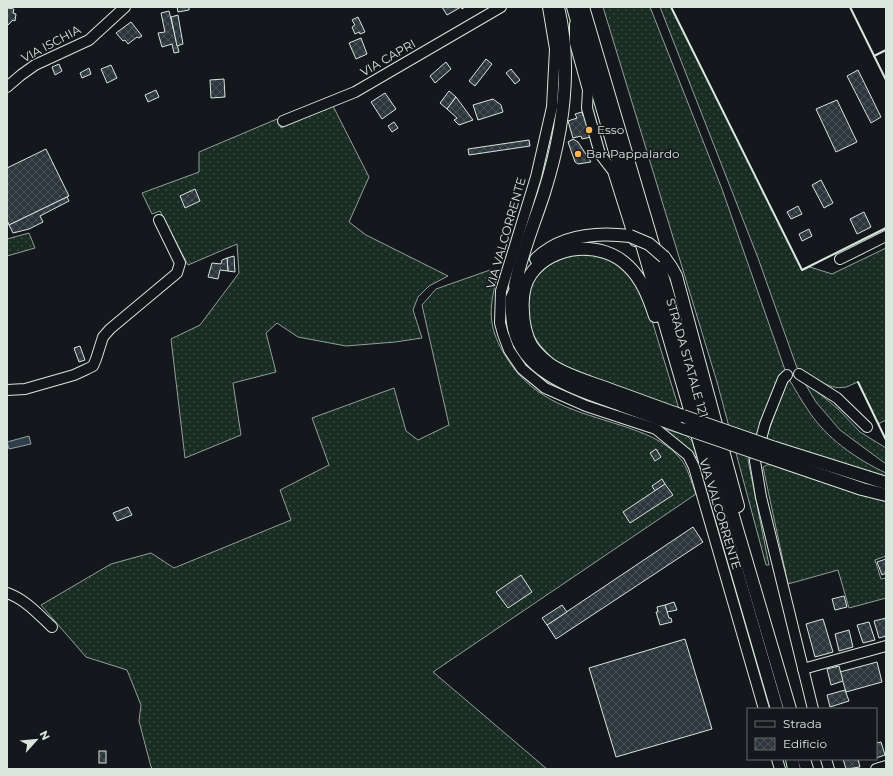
<svg xmlns="http://www.w3.org/2000/svg" width="893" height="776" font-family="Montserrat,sans-serif">
	<defs>
		<pattern id="grass-dots" width="8" height="8" patternUnits="userSpaceOnUse"><rect width="8" height="8" fill="#1a2d24"/><path d="M2 2h.1M6 6h.1" fill="none" stroke="#3b4b43" stroke-width="1.8" stroke-linecap="round"/></pattern>
		<pattern id="building-cross-hatch" width="8" height="8" patternUnits="userSpaceOnUse"><rect width="8" height="8" fill="#2c363c"/><path d="M0 0l8 8M0 8l8-8" fill="none" stroke="#4a5358"/></pattern>
	</defs>
	<rect width="100%" height="100%" fill="#14181c"/>
	<g fill="url(#grass-dots)" stroke="#939e99">
		<path d="M 603,7 L 650,7 L 722,189 L 785,370 L 776,385 L 748,460 L 769,565 L 766,565 L 717,382 Z"/>
		<path d="M 660,7 L 671,7 L 802,270 L 810,267 L 832,274 L 886,248 L 886,420 L 878,424 L 858,382 C 854,383 850,386 846,387 C 827,391 813,375 797,368 L 758,258 Z"/>
		<path d="M 333,106 L 369,177 L 349,222 L 366,235 L 448,276 L 429,286 L 418,297 L 413,310 L 422,338 L 395,342 L 346,346 L 298,337 L 277,323 L 266,333 L 276,372 L 233,383 L 241,435 L 185,458 L 171,339 L 200,325 L 239,273 L 237,244 L 188,265 L 160,211 L 152,214 L 142,193 L 199,172 L 199,152 L 277,119 L 281,128 Z"/>
		<path d="M 29,233 L 35,248 L 7,256 L 7,239 Z"/>
		<path d="M 586,252 L 611,259 L 631,276 L 649,311 L 679,409 L 573,371 L 553,359 L 540,345 L 532,333 L 527,318 L 530,287 L 535,276 L 546,264 L 558,258 Z"/>
		<path d="M 490,270 L 497,277 C 488,312 488,329 508,360 C 536,403 577,411 623,426 C 644,433 663,440 678,456 C 688,466 691,482 696,494 L 433,672 L 547,769 L 153,769 L 151,767 L 139,721 L 141,705 L 127,670 L 86,657 L 41,605 L 111,564 L 151,553 L 174,568 L 291,520 L 280,490 L 329,465 L 312,418 L 394,388 L 406,431 L 418,440 L 449,425 L 422,305 L 436,289 Z"/>
		<path d="M 789,379 C 795,389 801,400 808,410 C 826,438 856,459 886,473 L 886,479 L 766,440 L 783,388 Z"/>
		<path d="M 804,382 L 809,385 L 838,409 L 860,432 L 886,448 L 886,464 L 840,430 L 816,402 Z"/>
		<path d="M 663,428 L 687,436 L 692,441 L 697,458 Z"/>
		<path d="M 769,464 L 844,489 L 886,500 L 886,556 L 875,560 L 881,579 L 886,578 L 886,598 L 849,608 L 838,570 L 788,584 L 763,467 Z"/>
	</g>
	<path fill="#2f3f4d" stroke="#939e99" d="M 29,436 L 31,444 L 9,449 L 7,442 Z"/>
	<g fill="url(#building-cross-hatch)" stroke="#d8e6dc">
		<path d="M 177,7 L 189,7 L 189,10 L 178,12 Z"/>
		<path d="M 442,7 L 465,7 L 462,9 L 461,7 L 447,15 Z"/>
		<path d="M 7,8 L 14,9 L 13,13 L 16,14 L 15,21 L 13,20 L 7,26 Z"/>
		<path d="M 169,11 L 179,52 L 174,53 L 172,44 L 162,47 L 158,33 L 165,32 L 161,13 Z"/>
		<path d="M 178,15 L 183,44 L 177,46 L 171,17 Z"/>
		<path d="M 358,17 L 365,32 L 360,34 L 359,32 L 355,34 L 352,27 L 355,25 L 352,20 Z"/>
		<path d="M 131,22 L 142,36 L 139,38 L 137,37 L 128,44 L 125,40 L 123,41 L 116,33 Z"/>
		<path d="M 361,38 L 367,54 L 356,59 L 349,43 Z"/>
		<path d="M 486,59 L 492,64 L 475,86 L 469,81 Z"/>
		<path d="M 446,62 L 451,69 L 435,83 L 430,76 Z"/>
		<path d="M 59,64 L 62,71 L 55,75 L 52,67 Z"/>
		<path d="M 111,65 L 117,78 L 107,83 L 101,69 Z"/>
		<path d="M 89,68 L 91,74 L 82,78 L 80,73 Z"/>
		<path d="M 511,69 L 520,80 L 515,84 L 506,73 Z"/>
		<path d="M 858,70 L 881,117 L 871,123 L 847,76 Z"/>
		<path d="M 224,79 L 225,97 L 211,98 L 210,80 Z"/>
		<path d="M 156,90 L 159,97 L 148,102 L 145,95 Z"/>
		<path d="M 449,91 L 456,97 L 447,109 L 440,103 Z"/>
		<path d="M 385,93 L 396,109 L 382,119 L 371,102 Z"/>
		<path d="M 456,97 L 473,120 L 459,125 L 454,120 L 457,118 L 447,109 Z"/>
		<path d="M 493,99 L 501,105 L 503,112 L 478,120 L 473,105 Z"/>
		<path d="M 837,100 L 857,142 L 836,152 L 816,109 Z"/>
		<path d="M 582,112 L 583,116 L 592,113 L 591,137 L 582,139 L 581,136 L 573,138 L 568,121 L 577,118 L 575,114 Z"/>
		<path d="M 394,122 L 398,128 L 392,132 L 388,126 Z"/>
		<path d="M 573,139 L 578,142 L 591,162 L 578,164 L 575,162 L 568,142 Z"/>
		<path d="M 529,140 L 530,146 L 469,155 L 468,149 Z"/>
		<path d="M 46,149 L 69,196 L 9,225 L 7,220 L 7,168 Z"/>
		<path d="M 821,180 L 833,203 L 824,208 L 812,185 Z"/>
		<path d="M 195,189 L 200,201 L 185,208 L 180,196 Z"/>
		<path d="M 67,197 L 69,201 L 40,216 L 43,222 L 29,229 L 13,233 L 9,225 Z"/>
		<path d="M 798,206 L 802,214 L 791,219 L 787,212 Z"/>
		<path d="M 864,212 L 871,227 L 857,234 L 850,219 Z"/>
		<path d="M 809,229 L 812,236 L 802,241 L 799,234 Z"/>
		<path d="M 234,256 L 235,272 L 228,271 L 227,258 Z"/>
		<path d="M 227,258 L 228,271 L 220,270 L 218,279 L 208,277 L 212,263 L 221,264 L 222,260 Z"/>
		<path d="M 80,346 L 85,360 L 79,362 L 74,348 Z"/>
		<path d="M 656,449 L 661,457 L 655,461 L 650,453 Z"/>
		<path d="M 662,479 L 665,484 L 655,491 L 652,486 Z"/>
		<path d="M 665,484 L 673,495 L 630,523 L 623,512 Z"/>
		<path d="M 128,507 L 132,515 L 117,521 L 113,513 Z"/>
		<path d="M 693,527 L 703,542 L 556,639 L 547,625 Z"/>
		<path d="M 886,559 L 886,573 L 882,575 L 877,562 Z"/>
		<path d="M 521,575 L 532,592 L 508,608 L 496,592 Z"/>
		<path d="M 844,596 L 847,607 L 835,610 L 832,599 Z"/>
		<path d="M 674,602 L 677,610 L 667,612 L 665,605 Z"/>
		<path d="M 562,605 L 567,612 L 547,625 L 542,618 Z"/>
		<path d="M 665,605 L 669,618 L 671,618 L 672,622 L 660,625 L 656,612 L 658,612 L 657,607 Z"/>
		<path d="M 886,618 L 886,636 L 879,638 L 874,621 Z"/>
		<path d="M 823,619 L 833,652 L 815,657 L 806,624 Z"/>
		<path d="M 869,622 L 875,640 L 863,643 L 857,625 Z"/>
		<path d="M 849,630 L 853,647 L 839,651 L 835,634 Z"/>
		<path d="M 685,639 L 712,729 L 616,757 L 589,668 Z"/>
		<path d="M 877,662 L 882,682 L 846,692 L 840,672 Z"/>
		<path d="M 839,666 L 843,681 L 831,685 L 827,669 Z"/>
		<path d="M 845,690 L 849,701 L 830,707 L 827,695 Z"/>
		<path d="M 876,740 L 877,743 L 881,742 L 885,755 L 876,758 Z"/>
		<rect x="99" y="751" width="7" height="12"/>
		<path d="M 843,759 L 858,759 L 860,767 L 846,769 Z"/>
	</g>
	<g fill="none" stroke-linecap="round" stroke-linejoin="round">
		<defs>
			<g id="minor">
				<path d="M 548,7 L 555,49 L 552,107 L 536,177 L 501,291 L 500,323 L 503,334 L 509,350 L 522,369 L 545,388 L 586,406 L 656,429 L 688,455 L 694,467 L 764,709"/>
				<path d="M 575,24 L 575,43 L 588,90 L 587,108 L 600,154 L 613,171 L 635,241"/>
				<path d="M 7,87 L 21,75 L 35,65 L 89,40 L 125,7"/>
				<path d="M 283,121 L 355,92 L 501,7"/>
				<path d="M 840,259 L 886,236"/>
				<path d="M 799,374 L 837,398 L 867,427"/>
				<path d="M 787,375 L 783,379 L 765,424 L 755,461 L 761,497 L 813,709"/>
				<path d="M 7,390 L 25,389 L 74,375 L 87,369 L 93,366 L 96,359 L 103,337 L 110,329 L 177,273 L 180,263 L 159,220"/>
				<path d="M 7,593 C 25,599 38,614 52,627"/>
				<path d="M 803,669 L 886,646"/>
				<path d="M 777,759 L 780,769"/>
				<path d="M 826,759 L 829,769"/>
				<path d="M 876,769 L 886,766"/>
			</g>
			<g id="major">
				<path d="M 573,7 L 777,709"/>
				<path d="M 583,7 L 790,709"/>
				<path d="M 664,257 L 671,267 L 676,276 L 738,506"/>
				<path d="M 536,259 C 561,235 598,232 630,236"/>
				<path d="M 521,279 C 519,285 514,292 512,298 C 511,306 512,315 513,323 C 520,374 579,390 621,405 C 643,413 665,421 687,429"/>
				<path d="M 515,286 C 521,254 534,224 544,193 C 563,133 573,70 558,7"/>
				<path d="M 655,316 C 649,298 642,279 628,266 C 602,240 552,244 531,274 C 523,285 522,300 523,312 C 523,322 526,336 531,345 C 535,351 542,358 547,362 C 558,372 583,380 597,385 C 626,395 654,406 683,416"/>
				<path d="M 775,448 L 886,483"/>
				<path d="M 771,458 L 862,489 L 886,495"/>
				<path d="M 792,759 L 794,769"/>
				<path d="M 804,759 L 807,769"/>
			</g>
		</defs>
		<use href="#minor" stroke="#d8e6dc" stroke-width="12"/>
		<use href="#major" stroke="#d8e6dc" stroke-width="14"/>
		<use href="#minor" stroke="#14181c" stroke-width="10"/>
		<use href="#major" stroke="#14181c" stroke-width="12"/>
		<defs>
			<g id="major-bridge">
				<path d="M 630,236 L 649,244 L 664,257"/>
				<path d="M 683,416 L 775,448"/>
				<path d="M 687,429 L 771,458"/>
			</g>
		</defs>
		<use href="#major-bridge" stroke="#d8e6dc" stroke-width="14" stroke-linecap="butt"/>
		<use href="#major-bridge" stroke="#14181c" stroke-width="12"/>
		<g stroke="#d8e6dc" stroke-width="2">
			<path d="M 671,7 L 802,270 L 886,228"/>
			<path d="M 850,7 L 886,80"/>
			<path d="M 874,56 L 886,50"/>
			<path d="M 858,382 L 886,440"/>
		</g>
	</g>
	<g fill="#ffb74d" stroke="#14181c" stroke-width="1.5">
		<circle cx="589" cy="130" r="4"/>
		<circle cx="578" cy="154" r="4"/>
	</g>
	<g text-anchor="middle" stroke-width="3" stroke-linejoin="round" paint-order="stroke">
		<g font-size="12" fill="#d8e6dc" stroke="#14181c">
			<text transform="translate(51 44) rotate(-28)" y="4">VIA ISCHIA</text>
			<text transform="translate(388 58) rotate(-30)" y="4">VIA CAPRI</text>
			<text transform="translate(506 233) rotate(-74)" y="4">VIA VALCORRENTE</text>
			<text transform="translate(687 358) rotate(74)" y="4">STRADA STATALE 121</text>
			<text transform="translate(720 514) rotate(73)" y="4">VIA VALCORRENTE</text>
		</g>
		<g font-size="12" fill="#d8e6dc" stroke="#14181c" text-anchor="start">
			<text x="597" y="134">Esso</text>
			<text x="586" y="158">Bar Pappalardo</text>
		</g>
	</g>
	<rect width="893" height="776" fill="none" stroke="#d8e6dc" stroke-width="16"/>
	<rect x="747" y="708" width="130" height="52" fill="#14181c" stroke="#626a69"/>
	<rect x="755" y="721" width="20" height="6" fill="#14181c" stroke="#626a69"/>
	<text x="783" y="728" font-size="12" fill="#d8e6dc">Strada</text>
	<rect x="755" y="738" width="20" height="12" fill="url(#building-cross-hatch)" stroke="#626a69"/>
	<text x="783" y="748" font-size="12" fill="#d8e6dc">Edificio</text>
	<g transform="translate(36 740) rotate(63)" stroke="#14181c" stroke-width="3" paint-order="stroke">
	<path d="M0-3L7 15L0 10L-7 15Z" fill="#d8e6dc"/>
	<text y="-6" font-size="11" font-weight="bold" text-anchor="middle" fill="#d8e6dc">N</text>
	</g>
</svg>
